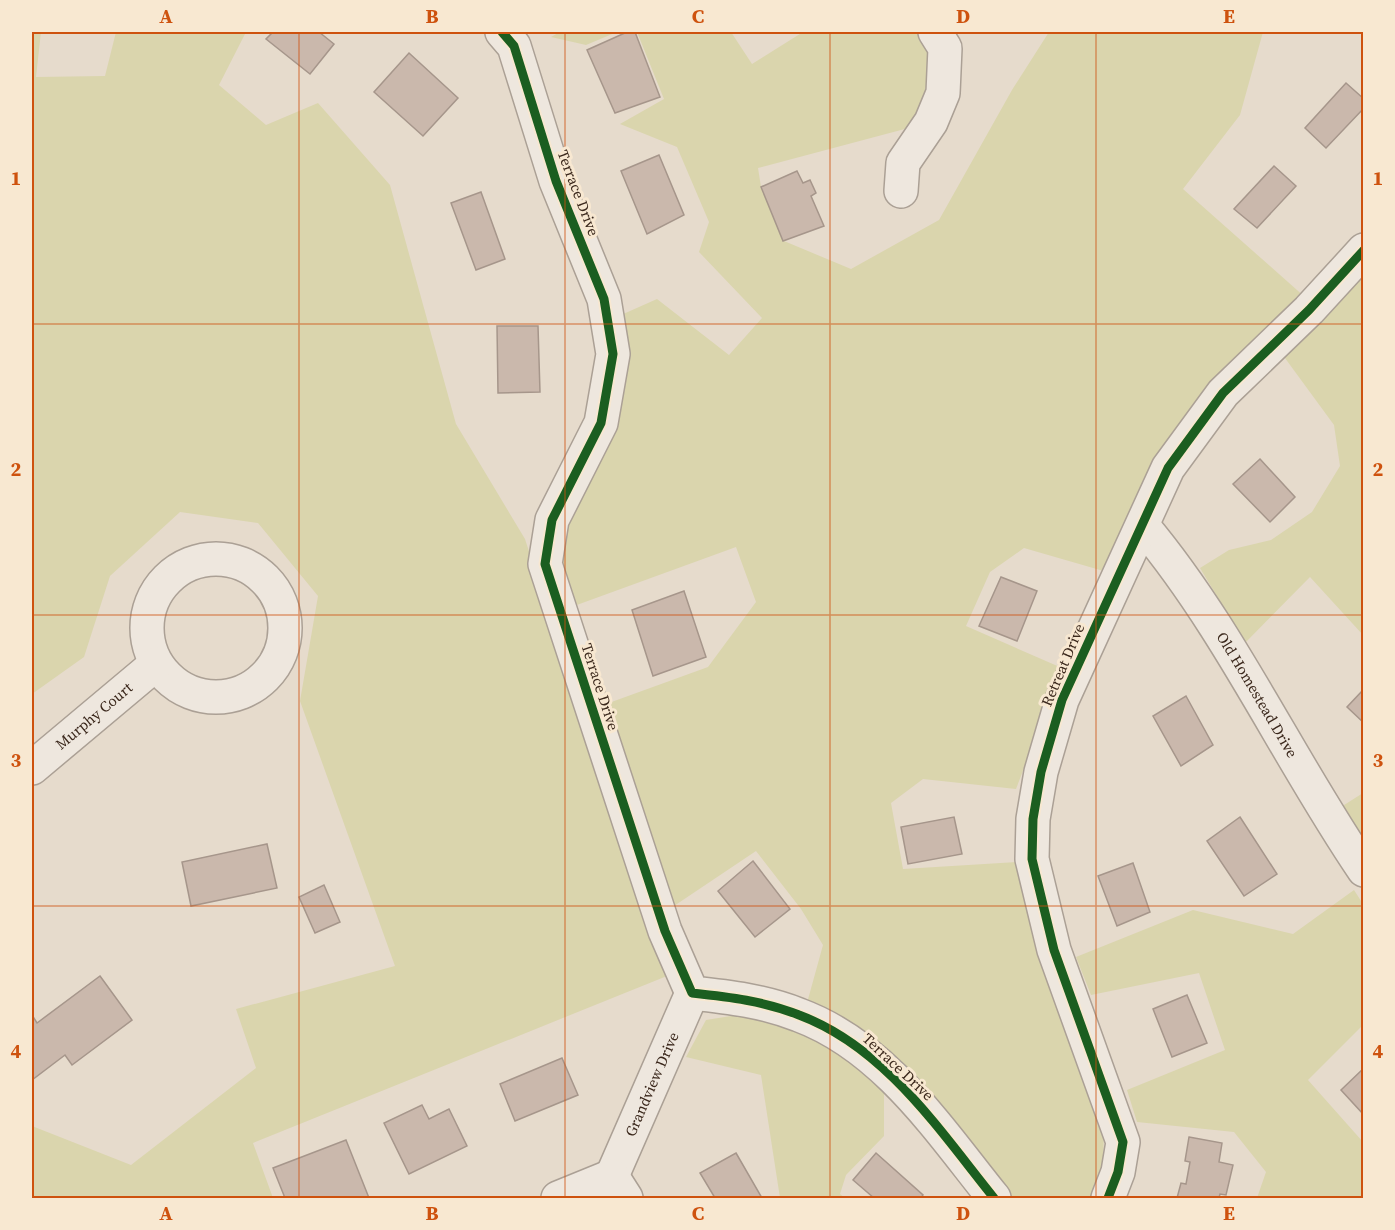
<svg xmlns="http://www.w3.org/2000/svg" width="1395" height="1230" font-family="'Source Serif 4',serif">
	<rect width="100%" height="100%" fill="#e6dbcc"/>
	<g fill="#dad5ad">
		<path d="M 32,32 L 41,32 L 36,77 L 105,76 L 116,32 L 246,32 L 219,85 L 266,125 L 318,103 L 390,185 L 456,424 L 525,539 L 667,976 L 253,1143 L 273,1198 L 32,1198 L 32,1126 L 131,1165 L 256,1068 L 236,1009 L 395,966 L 300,701 L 318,596 L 258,523 L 180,512 L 110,576 L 84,657 L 32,694 Z"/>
		<path d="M 560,32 L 617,32 L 586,45 L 551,37 Z"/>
		<path d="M 637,32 L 731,32 L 752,64 L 803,32 L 935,32 L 931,122 L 758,168 L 761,187 L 784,241 L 851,269 L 939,220 L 1012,90 L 1049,32 L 1263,32 L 1240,115 L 1183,189 L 1306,298 L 1107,572 L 1024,548 L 990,572 L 966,626 L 1062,668 L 1016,789 L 923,779 L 891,803 L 903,869 L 1017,862 L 1104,1127 L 1103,1169 L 1090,1198 L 1012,1198 L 923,1088 L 807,1003 L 823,945 L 801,909 L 756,851 L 671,908 L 606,704 L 708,667 L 756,602 L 736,547 L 574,606 L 558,560 L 565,521 L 615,427 L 629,350 L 621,315 L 657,299 L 729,355 L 762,318 L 699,252 L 709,222 L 677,147 L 620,124 L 664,99 Z"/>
		<path d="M 1363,274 L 1363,635 L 1310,577 L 1245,643 L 1200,568 L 1229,550 L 1271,540 L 1312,512 L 1340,466 L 1334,425 L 1282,354 Z"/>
		<path d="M 1363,793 L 1363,844 L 1341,807 Z"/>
		<path d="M 1354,890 L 1363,904 L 1363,1025 L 1308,1080 L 1363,1142 L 1363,1198 L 1257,1198 L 1266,1172 L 1234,1132 L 1137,1122 L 1127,1090 L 1225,1050 L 1199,973 L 1091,995 L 1076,957 L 1193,910 L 1293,934 Z"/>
		<path d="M 737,1015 L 792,1029 L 847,1058 L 884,1093 L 884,1136 L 846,1175 L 840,1194 L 845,1198 L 780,1198 L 761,1075 L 686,1057 L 706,1020 Z"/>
	</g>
	<g fill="#cab8ac" stroke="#a6968b" stroke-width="1.5">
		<path d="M 273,32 L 319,32 L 334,44 L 310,74 L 266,39 Z"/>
		<path d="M 627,32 L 635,32 L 660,97 L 615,113 L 587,50 Z"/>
		<path d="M 409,53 L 458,98 L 423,136 L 374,92 Z"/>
		<path d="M 1346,83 L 1364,99 L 1364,108 L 1326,148 L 1305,128 Z"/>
		<path d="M 659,155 L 684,215 L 647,234 L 621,171 Z"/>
		<path d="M 1274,166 L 1296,186 L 1257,228 L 1234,209 Z"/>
		<path d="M 797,171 L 803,183 L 810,180 L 816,193 L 811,196 L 824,226 L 783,241 L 761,187 Z"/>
		<path d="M 481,192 L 505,259 L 476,270 L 451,203 Z"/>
		<path d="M 497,326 L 538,326 L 540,392 L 498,393 Z"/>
		<path d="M 1260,459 L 1295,497 L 1270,522 L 1233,484 Z"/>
		<path d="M 1001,577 L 1037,591 L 1017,641 L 979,626 Z"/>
		<path d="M 684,591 L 706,657 L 653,676 L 632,610 Z"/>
		<path d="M 1364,689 L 1364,723 L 1347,707 Z"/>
		<path d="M 1186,696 L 1213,745 L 1181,766 L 1153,716 Z"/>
		<path d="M 954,817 L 962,854 L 908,864 L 901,827 Z"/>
		<path d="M 1240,817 L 1277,874 L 1244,896 L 1207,841 Z"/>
		<path d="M 267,844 L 277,888 L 191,906 L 182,862 Z"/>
		<path d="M 753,861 L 790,909 L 755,937 L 718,891 Z"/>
		<path d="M 1133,863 L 1150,912 L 1117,926 L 1098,876 Z"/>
		<path d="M 324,885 L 340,922 L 315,933 L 299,897 Z"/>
		<path d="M 100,976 L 132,1020 L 72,1065 L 65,1055 L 32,1080 L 32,1015 L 37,1023 Z"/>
		<path d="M 1187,995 L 1207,1043 L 1172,1057 L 1153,1009 Z"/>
		<path d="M 562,1058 L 578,1095 L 515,1121 L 500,1084 Z"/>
		<path d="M 1364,1068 L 1364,1115 L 1341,1090 Z"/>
		<path d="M 422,1105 L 429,1119 L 449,1109 L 467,1146 L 409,1174 L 384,1123 Z"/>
		<path d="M 1189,1137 L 1222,1143 L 1219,1162 L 1233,1165 L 1226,1195 L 1220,1194 L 1219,1198 L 1177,1198 L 1181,1183 L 1186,1184 L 1190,1162 L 1185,1161 Z"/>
		<path d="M 346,1140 L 369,1198 L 285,1198 L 273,1168 Z"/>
		<path d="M 736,1153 L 762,1198 L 715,1198 L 700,1173 Z"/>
		<path d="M 876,1153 L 923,1195 L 921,1198 L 874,1198 L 853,1180 Z"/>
	</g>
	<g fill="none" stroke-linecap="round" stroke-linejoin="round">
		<defs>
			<g id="minor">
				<path d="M 502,32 L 514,46 L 556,181 L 604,299 L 613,354 L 601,423 L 552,520 L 545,564 L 665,931 L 692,993 C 729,997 764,1001 799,1015 C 885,1047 939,1130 994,1198"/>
				<path d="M 901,191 L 903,163 L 931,122 L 943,93 L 945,48 L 935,32"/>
				<path id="s1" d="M 1143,526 C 1230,630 1287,757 1364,870"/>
				<circle cx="216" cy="628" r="69"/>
				<path id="s2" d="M 32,768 L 156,664"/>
				<path id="s3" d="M 612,1176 L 692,993"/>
				<path d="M 558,1198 L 612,1176 L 626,1198"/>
				<path d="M 1108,1198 L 1118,1172 L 1123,1142 L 1054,950 L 1032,859 L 1033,819 L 1041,772 L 1062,700 L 1168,468 L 1223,393 L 1309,310 L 1364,250"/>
			</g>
		</defs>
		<use href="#minor" stroke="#aba095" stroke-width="36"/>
		<use href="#minor" stroke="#eee7de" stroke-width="33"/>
		<defs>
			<g id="cycleway">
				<path d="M 502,32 L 514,46 L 556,181 L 604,299 L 613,354 L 601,423 L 552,520 L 545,564 L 665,931 L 692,993 C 729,997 764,1001 799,1015 C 885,1047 939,1130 994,1198"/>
				<path d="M 1108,1198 L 1118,1172 L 1123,1142 L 1054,950 L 1032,859 L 1033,819 L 1041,772 L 1062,700 L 1168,468 L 1223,393 L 1309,310 L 1364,250"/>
			</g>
		</defs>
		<use href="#cycleway" stroke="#f8e8d1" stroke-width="13"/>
		<use href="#cycleway" stroke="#1b5e20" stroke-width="9"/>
	</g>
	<path fill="none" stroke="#ce520e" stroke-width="1.5" stroke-opacity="0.55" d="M 299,32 L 299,1198M 565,32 L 565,1198M 830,32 L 830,1198M 1096,32 L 1096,1198M 32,324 L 1364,324M 32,615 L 1364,615M 32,906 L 1364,906"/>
	<g text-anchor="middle" stroke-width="6" stroke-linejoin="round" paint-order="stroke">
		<g font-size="15" fill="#3b281c" stroke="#f8e8d1">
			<text transform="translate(578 193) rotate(69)" y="5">Terrace Drive</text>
			<text transform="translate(1063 665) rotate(-67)" y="5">Retreat Drive</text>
			<text transform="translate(600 687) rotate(72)" y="5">Terrace Drive</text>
			<text dy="5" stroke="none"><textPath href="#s1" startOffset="204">Old Homestead Drive</textPath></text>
			<text dy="5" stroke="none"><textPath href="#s2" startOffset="81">Murphy Court</textPath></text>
			<text transform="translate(898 1067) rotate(43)" y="5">Terrace Drive</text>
			<text dy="5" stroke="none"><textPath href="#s3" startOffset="100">Grandview Drive</textPath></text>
		</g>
	</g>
	<rect width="1395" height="1230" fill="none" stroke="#f8e8d1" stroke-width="66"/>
	<rect x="33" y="33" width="1329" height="1164" fill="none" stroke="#ce520e" stroke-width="2"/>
	<g font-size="20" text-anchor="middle" font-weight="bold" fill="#ce520e">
		<text x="166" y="23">A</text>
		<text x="432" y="23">B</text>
		<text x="698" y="23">C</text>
		<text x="963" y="23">D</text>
		<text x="1229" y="23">E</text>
		<text x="16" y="185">1</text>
		<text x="1378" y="185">1</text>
		<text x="16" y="476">2</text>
		<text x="1378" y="476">2</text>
		<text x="16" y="767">3</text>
		<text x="1378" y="767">3</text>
		<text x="16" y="1058">4</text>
		<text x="1378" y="1058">4</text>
		<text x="166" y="1220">A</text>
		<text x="432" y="1220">B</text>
		<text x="698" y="1220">C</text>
		<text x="963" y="1220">D</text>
		<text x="1229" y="1220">E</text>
	</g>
</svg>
